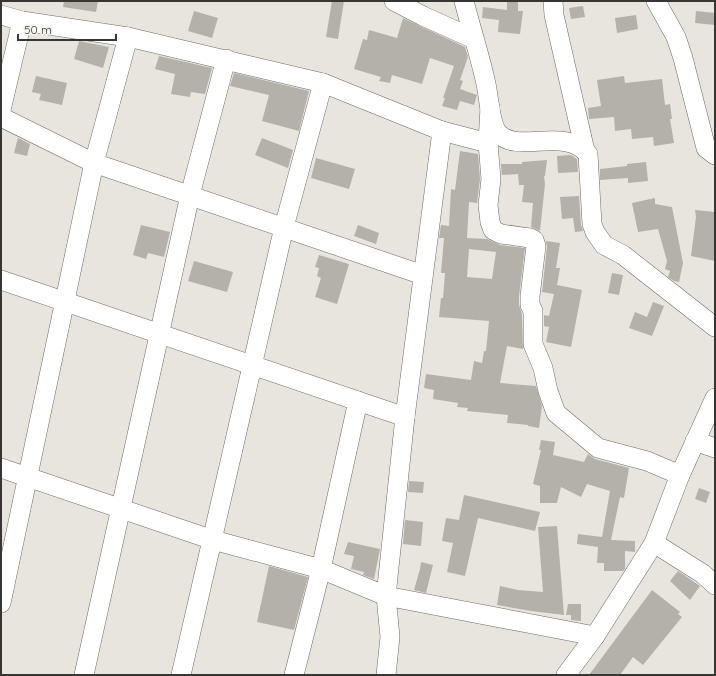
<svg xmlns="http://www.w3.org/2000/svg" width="716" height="676" font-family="Quicksand,sans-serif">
	<rect width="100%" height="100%" fill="#e8e5df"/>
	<g fill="#b4b1ab" fill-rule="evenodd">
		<path d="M 64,1 L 98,1 L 96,12 L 63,7 Z"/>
		<path d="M 332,1 L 344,1 L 338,39 L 326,37 Z"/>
		<path d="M 507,1 L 518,1 L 518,11 L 523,11 L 520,34 L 498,32 L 499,20 L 482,18 L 483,7 L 507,10 Z"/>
		<path d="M 583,6 L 585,17 L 571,19 L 569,8 Z"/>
		<path d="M 194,11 L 218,18 L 212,38 L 188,31 Z"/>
		<path d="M 696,11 L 715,13 L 715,25 L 695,23 Z"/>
		<path d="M 636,15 L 638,29 L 617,33 L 615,18 Z"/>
		<path d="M 403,18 L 465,47 L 468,57 L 460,80 L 463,81 L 460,89 L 477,95 L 474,105 L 460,101 L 457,110 L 442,106 L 445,98 L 443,98 L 454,66 L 430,58 L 422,84 L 392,75 L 390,83 L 379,81 L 381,77 L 354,69 L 363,39 L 367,40 L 369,30 L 397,38 Z"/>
		<path d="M 79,41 L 109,47 L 103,68 L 74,59 Z"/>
		<path d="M 159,56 L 212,68 L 205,94 L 191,92 L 190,97 L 171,94 L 175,74 L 155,69 Z"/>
		<path d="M 234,73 L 309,91 L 299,131 L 262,121 L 269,95 L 230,86 Z"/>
		<path d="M 36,76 L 67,83 L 62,105 L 39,100 L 41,94 L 32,92 Z"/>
		<path d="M 624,76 L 625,83 L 662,79 L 665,105 L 670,104 L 672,119 L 670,119 L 674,143 L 654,146 L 653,137 L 632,139 L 631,129 L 615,131 L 614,117 L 589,119 L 588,108 L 601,106 L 597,80 Z"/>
		<path d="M 18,138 L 30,144 L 27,156 L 14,153 Z"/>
		<path d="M 262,138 L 293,150 L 288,168 L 255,155 Z"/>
		<path d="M 460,151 L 478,154 L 480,179 L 477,203 L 469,202 L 467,238 L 487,239 L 500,245 L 525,248 L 519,296 L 519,305 L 522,314 L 523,349 L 507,346 L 500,383 L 536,386 L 542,406 L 539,428 L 528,426 L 528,425 L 507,423 L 508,415 L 467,411 L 468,408 L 457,407 L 458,403 L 433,399 L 434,390 L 424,388 L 426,374 L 471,380 L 474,361 L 482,363 L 484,351 L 486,351 L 489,321 L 439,317 L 441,298 L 443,298 L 445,273 L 441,273 L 444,238 L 439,238 L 441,225 L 449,226 L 451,189 L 455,190 ZM 469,249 L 496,252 L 492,279 L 467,277 Z"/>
		<path d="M 571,155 L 577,159 L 578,172 L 558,173 L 557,156 Z"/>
		<path d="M 316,158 L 355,169 L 349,189 L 311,178 Z"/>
		<path d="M 547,160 L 545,176 L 544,176 L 545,184 L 540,231 L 531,227 L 533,203 L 522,202 L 524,185 L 519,185 L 518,174 L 502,175 L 501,164 L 522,164 L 522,162 Z"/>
		<path d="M 646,162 L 648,181 L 628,183 L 628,178 L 600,180 L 600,169 L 627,166 L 627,164 Z"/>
		<path d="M 579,196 L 581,225 L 583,231 L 575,232 L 573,218 L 562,219 L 560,197 Z"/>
		<path d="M 655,198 L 655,204 L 672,207 L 683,263 L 679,282 L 674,281 L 668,277 L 670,271 L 665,269 L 667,261 L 658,229 L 638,232 L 632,203 Z"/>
		<path d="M 695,210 L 715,212 L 715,261 L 691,256 L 696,217 Z"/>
		<path d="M 141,225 L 170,232 L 164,257 L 148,253 L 146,259 L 133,255 Z"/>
		<path d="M 358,225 L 379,233 L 376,244 L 354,236 Z"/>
		<path d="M 546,241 L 560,243 L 556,268 L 560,268 L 557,285 L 582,290 L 571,347 L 546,342 L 549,327 L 544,326 L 544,315 L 549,316 L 554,294 L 542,292 L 547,247 Z"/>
		<path d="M 319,255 L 349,264 L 337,304 L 315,297 L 321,278 L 317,276 L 319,268 L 315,267 Z"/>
		<path d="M 194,261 L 233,272 L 227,292 L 188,281 Z"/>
		<path d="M 612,273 L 623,275 L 619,295 L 608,293 Z"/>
		<path d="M 653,302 L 664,306 L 652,336 L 629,328 L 635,312 L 647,317 Z"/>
		<path d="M 541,440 L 555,442 L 553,455 L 584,462 L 588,454 L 595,459 L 629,468 L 624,498 L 620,497 L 611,540 L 635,541 L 635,552 L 625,551 L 625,569 L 623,571 L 604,571 L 604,563 L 597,563 L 598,547 L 577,544 L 578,534 L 602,537 L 610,491 L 587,484 L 581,497 L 561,487 L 557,503 L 540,503 L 540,486 L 533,484 L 541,450 L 539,450 Z"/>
		<path d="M 409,481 L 424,482 L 423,493 L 408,492 Z"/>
		<path d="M 699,488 L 710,492 L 706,503 L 695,499 Z"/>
		<path d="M 464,495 L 540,512 L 535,531 L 478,518 L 465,576 L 447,572 L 453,543 L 442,541 L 446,518 L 459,520 Z"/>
		<path d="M 405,520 L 423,522 L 421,546 L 403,544 Z"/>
		<path d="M 557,526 L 564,615 L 531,611 L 497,605 L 500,586 L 518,590 L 543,592 L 538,527 Z"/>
		<path d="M 348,542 L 380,549 L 374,579 L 363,575 L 364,572 L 351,569 L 354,556 L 344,554 Z"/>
		<path d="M 421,562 L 433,565 L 426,593 L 414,590 L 420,569 Z"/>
		<path d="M 269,566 L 308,577 L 294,630 L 257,622 Z"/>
		<path d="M 678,571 L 700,586 L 690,600 L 670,581 Z"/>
		<path d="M 652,590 L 680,612 L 678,614 L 682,617 L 643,665 L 633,657 L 620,675 L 589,675 Z"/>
		<path d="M 568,604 L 581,604 L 581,621 L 571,620 L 571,615 L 566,615 Z"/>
	</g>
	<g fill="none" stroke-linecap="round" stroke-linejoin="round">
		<defs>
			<g id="minor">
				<path d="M 394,1 L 423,16 L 474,39"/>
				<path d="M 464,1 C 471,29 480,56 486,84 C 489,97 490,126 499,134 C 518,154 565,126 588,154 L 592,224 L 595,232 L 604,245 L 623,255 L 715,327"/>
				<path d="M 553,1 L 554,15 L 585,151"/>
				<path d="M 656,1 L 676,37 L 683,58 L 706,148 L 715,155"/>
				<path d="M 1,15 L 22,21 L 128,37 L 323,83 L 442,131 L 488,143"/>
				<path d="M 490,107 L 488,143 L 491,179 L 488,205 L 490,222 L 493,230 L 501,234 L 530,238 L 534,240 L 536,246 L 530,296 L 530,305 L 533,311 L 533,344 L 543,368 L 548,391 L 556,413 L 598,448 L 647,461 L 680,475"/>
				<path d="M 1,110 L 22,21"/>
				<path d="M 1,117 L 94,163 L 423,275"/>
				<path d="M 1,280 L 405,417"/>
				<path d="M 695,441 L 715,448"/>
				<path d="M 1,468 L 213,540 L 321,569 L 386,596 L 405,417 L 442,131"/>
				<path d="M 654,543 L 703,574 L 715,585"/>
				<path d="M 1,603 L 94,163 L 128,37"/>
				<path d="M 84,675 L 190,195 L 226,59"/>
				<path d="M 181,675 L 284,227 L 323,83"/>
				<path d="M 294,675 L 321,569 L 358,401"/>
				<path d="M 386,675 L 390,637 L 386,596 L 595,636"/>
				<path d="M 566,675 L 595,636 L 654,543 L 680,475 L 715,398"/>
			</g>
		</defs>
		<use href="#minor" stroke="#6d6a65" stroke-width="20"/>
		<use href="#minor" stroke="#fff" stroke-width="19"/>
	</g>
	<rect width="716" height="676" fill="none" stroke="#383634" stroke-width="4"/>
	<path d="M18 34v6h98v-6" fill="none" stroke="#383634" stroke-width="2"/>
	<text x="24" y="34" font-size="12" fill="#383634" stroke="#f6f2ec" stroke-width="3" paint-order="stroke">50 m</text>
</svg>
